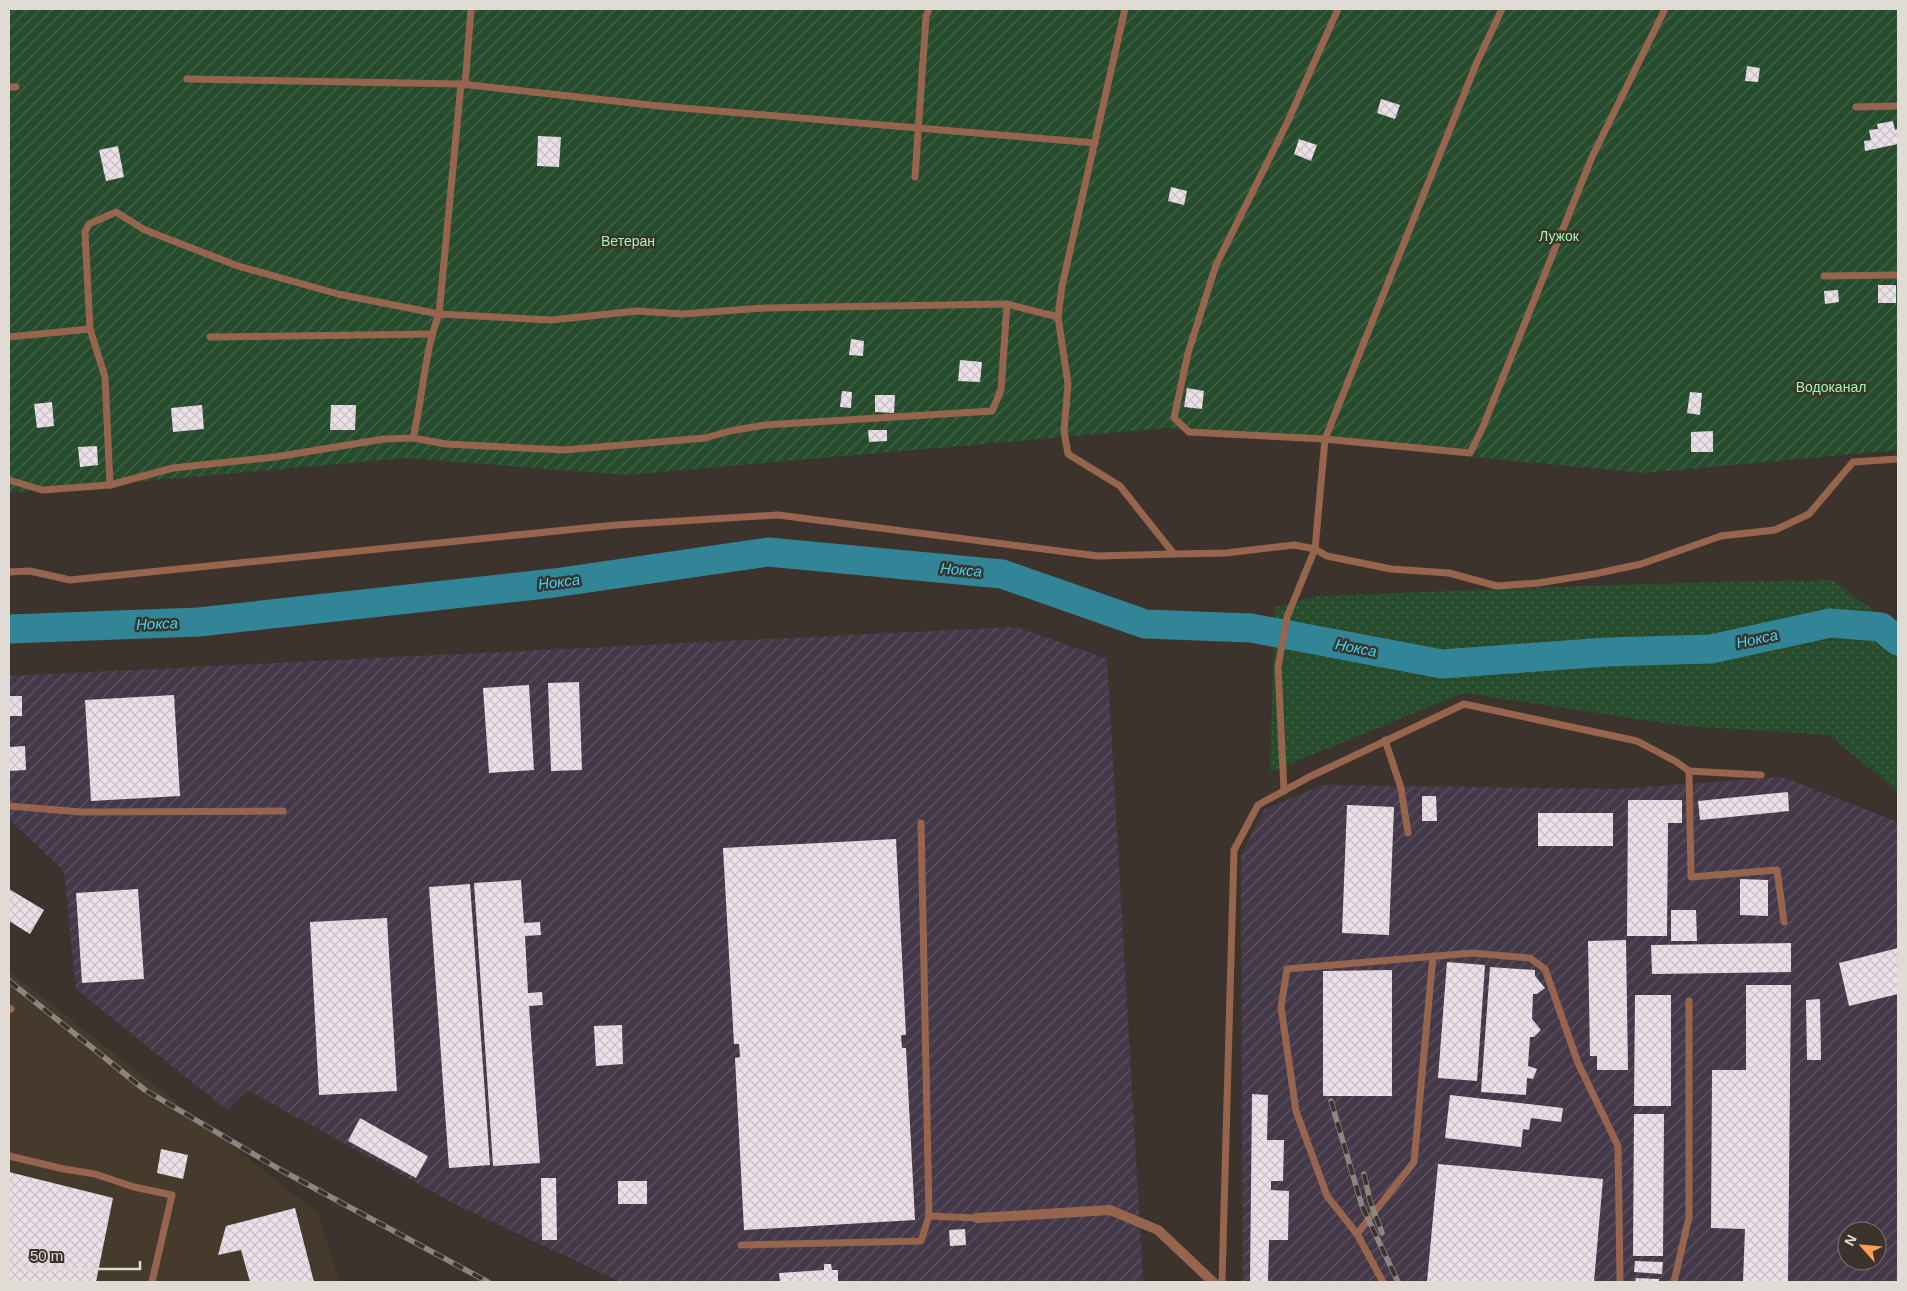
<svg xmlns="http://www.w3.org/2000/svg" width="1907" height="1291" font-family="Arial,sans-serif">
	<defs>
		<pattern id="industrial-furrows" width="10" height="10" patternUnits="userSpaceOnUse" patternTransform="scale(1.25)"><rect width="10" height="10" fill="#443948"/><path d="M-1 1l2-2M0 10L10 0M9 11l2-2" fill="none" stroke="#5f5562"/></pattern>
		<pattern id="grass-dots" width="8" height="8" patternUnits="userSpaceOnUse" patternTransform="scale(1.25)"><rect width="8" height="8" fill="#264c2d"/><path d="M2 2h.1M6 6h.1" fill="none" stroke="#45654b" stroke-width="1.8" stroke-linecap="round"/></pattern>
		<pattern id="garden-furrows" width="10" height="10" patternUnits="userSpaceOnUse" patternTransform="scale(1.25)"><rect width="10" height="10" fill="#264c2d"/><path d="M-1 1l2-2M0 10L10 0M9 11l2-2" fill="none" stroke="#45654b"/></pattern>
		<pattern id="building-cross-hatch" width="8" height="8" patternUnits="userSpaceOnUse" patternTransform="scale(1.25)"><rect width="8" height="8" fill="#ebdfe8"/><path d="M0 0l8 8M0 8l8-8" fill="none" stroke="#cac0c6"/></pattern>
	</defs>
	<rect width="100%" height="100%" fill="#3c342c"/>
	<path fill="#463a2c" d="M 9,971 L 318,1213 L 339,1282 L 9,1282 Z"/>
	<g fill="url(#industrial-furrows)" fill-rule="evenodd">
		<path d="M 1016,627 L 1107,659 L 1143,1282 L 621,1282 L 455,1204 L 247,1090 L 227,1110 L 76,989 L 64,871 L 9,819 L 9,676 Z"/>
		<path d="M 1782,777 L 1898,822 L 1898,1282 L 1243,1282 L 1241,855 L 1264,810 L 1322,785 L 1619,789 ZM 1847,1231 L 1877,1231 L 1877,1261 L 1847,1261 Z"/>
	</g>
	<path fill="url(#grass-dots)" d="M 1832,580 L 1898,629 L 1898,792 L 1829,735 L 1685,726 L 1463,693 L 1270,772 L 1275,607 L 1317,596 L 1639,584 Z"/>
	<path fill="url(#garden-furrows)" d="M 9,9 L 1898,9 L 1898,450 L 1644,473 L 1167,428 L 625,475 L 406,458 L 9,493 Z"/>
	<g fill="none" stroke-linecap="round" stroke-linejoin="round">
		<path stroke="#328596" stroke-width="29" d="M 9,629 L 199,622 L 554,583 L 768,552 L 1002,574 L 1145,624 L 1251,628 L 1442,664 L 1607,652 L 1711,649 L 1830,623 L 1881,627 L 1898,641"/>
	</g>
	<g fill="url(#building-cross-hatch)">
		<path d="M 1747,66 L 1760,68 L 1758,82 L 1745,81 Z"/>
		<path d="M 1381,99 L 1400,105 L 1395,119 L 1377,113 Z"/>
		<path d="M 1893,121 L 1895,130 L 1898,129 L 1898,144 L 1865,151 L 1864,141 L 1871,140 L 1869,130 L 1878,129 L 1877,124 Z"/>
		<path d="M 538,136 L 561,137 L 559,167 L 537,166 Z"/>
		<path d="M 1299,139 L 1317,145 L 1311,161 L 1294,154 Z"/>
		<path d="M 118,146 L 124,177 L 106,181 L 99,150 Z"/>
		<path d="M 1171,187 L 1187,191 L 1184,205 L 1168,201 Z"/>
		<rect x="1878" y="285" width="18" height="18"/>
		<path d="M 1838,290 L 1839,302 L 1825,304 L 1824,291 Z"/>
		<path d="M 851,339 L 864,341 L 863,356 L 849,355 Z"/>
		<path d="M 960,360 L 982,362 L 980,382 L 958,381 Z"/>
		<path d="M 1187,388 L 1204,391 L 1202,409 L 1184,407 Z"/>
		<path d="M 842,391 L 852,392 L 851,408 L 840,407 Z"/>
		<path d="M 1690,392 L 1702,393 L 1700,415 L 1687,413 Z"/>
		<path d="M 875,395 L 895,395 L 894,413 L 875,412 Z"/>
		<path d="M 52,402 L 54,426 L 37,428 L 34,404 Z"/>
		<path d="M 202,405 L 204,429 L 173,432 L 171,408 Z"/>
		<path d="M 331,405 L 356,405 L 355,430 L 330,430 Z"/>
		<path d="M 868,430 L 887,430 L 887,441 L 869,442 Z"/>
		<path d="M 1713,431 L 1713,452 L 1691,452 L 1691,432 Z"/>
		<path d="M 97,446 L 98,465 L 80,467 L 78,447 Z"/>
		<path d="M 579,682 L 582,770 L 551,771 L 548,683 Z"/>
		<path d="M 529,685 L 534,770 L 489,773 L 483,688 Z"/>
		<path d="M 174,695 L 180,796 L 91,801 L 85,700 Z"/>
		<rect x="9" y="696" width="13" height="20"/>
		<path d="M 25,746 L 26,770 L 9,771 L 9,747 Z"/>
		<path d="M 1788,792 L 1789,811 L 1700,820 L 1698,801 Z"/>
		<path d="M 1422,796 L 1436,796 L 1437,821 L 1422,821 Z"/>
		<path d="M 1628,800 L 1682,800 L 1682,823 L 1668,823 L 1667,936 L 1627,936 Z"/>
		<path d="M 1347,805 L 1394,807 L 1389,935 L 1342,933 Z"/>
		<rect x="1538" y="813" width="75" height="33"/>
		<path d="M 896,839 L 906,1035 L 901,1035 L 902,1048 L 906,1048 L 915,1220 L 744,1230 L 735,1058 L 740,1057 L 739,1044 L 734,1044 L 723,848 Z"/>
		<path d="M 1740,879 L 1768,880 L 1768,916 L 1740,915 Z"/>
		<path d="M 521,880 L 524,923 L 540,922 L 541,935 L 525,936 L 528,993 L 542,992 L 543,1005 L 529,1006 L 540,1163 L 493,1166 L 474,883 Z"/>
		<path d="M 470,884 L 490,1165 L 449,1168 L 429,887 Z"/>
		<path d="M 9,889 L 44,910 L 30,934 L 9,921 Z"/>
		<path d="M 138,889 L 144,979 L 82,983 L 76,893 Z"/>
		<path d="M 1671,910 L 1696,910 L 1697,941 L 1671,941 Z"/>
		<path d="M 387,918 L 397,1091 L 319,1095 L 310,922 Z"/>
		<path d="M 1626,940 L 1628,1070 L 1597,1070 L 1597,1056 L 1590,1056 L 1588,941 Z"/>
		<path d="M 1791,943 L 1791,972 L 1652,974 L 1651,945 Z"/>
		<path d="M 1898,948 L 1898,994 L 1849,1006 L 1839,963 Z"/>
		<path d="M 1447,962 L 1485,965 L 1477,1081 L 1438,1078 Z"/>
		<path d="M 1490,967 L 1535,970 L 1535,976 L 1545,988 L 1537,994 L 1533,994 L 1532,1019 L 1541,1030 L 1534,1037 L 1530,1037 L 1528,1066 L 1537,1069 L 1533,1079 L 1527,1078 L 1526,1095 L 1481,1092 Z"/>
		<path d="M 1392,970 L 1392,1096 L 1323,1096 L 1323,971 Z"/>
		<path d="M 1746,985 L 1791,985 L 1788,1282 L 1743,1282 L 1745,1229 L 1711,1228 L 1712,1070 L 1746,1070 Z"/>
		<path d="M 1635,995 L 1671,995 L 1671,1106 L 1634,1106 Z"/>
		<path d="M 1820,999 L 1821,1060 L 1807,1060 L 1806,1000 Z"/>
		<path d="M 622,1025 L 623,1064 L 596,1066 L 594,1026 Z"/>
		<path d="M 1252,1094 L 1268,1095 L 1267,1140 L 1284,1140 L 1283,1181 L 1271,1181 L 1271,1190 L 1289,1191 L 1288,1240 L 1269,1240 L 1268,1282 L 1250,1282 Z"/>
		<path d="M 1450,1095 L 1563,1108 L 1561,1122 L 1531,1118 L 1529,1130 L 1523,1129 L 1521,1147 L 1445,1138 Z"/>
		<path d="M 1634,1114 L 1664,1114 L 1663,1256 L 1633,1256 Z"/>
		<path d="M 360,1118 L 428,1156 L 416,1178 L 348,1141 Z"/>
		<path d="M 161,1149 L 188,1155 L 183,1179 L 157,1173 Z"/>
		<path d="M 1438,1164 L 1603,1179 L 1594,1282 L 1427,1282 Z"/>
		<path d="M 9,1172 L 113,1198 L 96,1282 L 9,1282 Z"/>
		<path d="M 541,1178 L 556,1178 L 557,1240 L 542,1240 Z"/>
		<rect x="618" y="1181" width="29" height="23"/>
		<path d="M 295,1208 L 314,1282 L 250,1282 L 241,1250 L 218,1255 L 226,1226 Z"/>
		<path d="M 965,1229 L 966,1245 L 950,1246 L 949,1230 Z"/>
		<path d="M 1635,1261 L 1663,1262 L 1662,1274 L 1634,1272 Z"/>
		<path d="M 824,1264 L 831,1264 L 832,1270 L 838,1270 L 838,1282 L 780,1282 L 779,1273 L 824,1270 Z"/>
		<path d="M 1636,1278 L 1659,1279 L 1659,1282 L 1635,1282 Z"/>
	</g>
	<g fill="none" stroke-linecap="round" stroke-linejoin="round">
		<g stroke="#97654e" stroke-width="7">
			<path d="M 1125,9 L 1062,286 L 1058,317 L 1068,384 L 1064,431 L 1068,454 L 1120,486 L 1174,554 L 1226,553 L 1294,545 L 1315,549 L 1325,439 L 1477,62 L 1502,9"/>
			<path d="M 1338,9 L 1288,121 L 1216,265 L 1188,353 L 1174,418 L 1189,432 L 1325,439 L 1470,453 L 1482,429 L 1592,157 L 1665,9"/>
			<path d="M 187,79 L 461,84 L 659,106 L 1095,143"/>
			<path d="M 465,85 L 471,9"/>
			<path d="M 9,87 L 16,87"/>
			<path d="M 1856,107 L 1898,106"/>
			<path d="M 915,177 L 926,17 L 929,9"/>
			<path d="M 1824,276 L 1898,275"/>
			<path d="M 9,337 L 90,329"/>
			<path d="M 210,337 L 432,334"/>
			<path d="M 413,438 L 446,444 L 564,450 L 705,438 L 730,431 L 765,425 L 992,411 L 1001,390 L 1007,304"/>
			<path d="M 9,480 L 42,490 L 110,485 L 173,468 L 275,457 L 384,439 L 413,438 C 423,397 424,353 439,314 L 461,84"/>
			<path d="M 110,485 L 105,377 L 90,329 L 85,232 L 89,224 L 116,212 L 145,230 L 238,266 L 338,294 L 439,314 L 551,320 L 637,311 L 682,314 L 765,308 L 1007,304 L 1058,317"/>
			<path d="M 9,572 L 30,571 L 70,580 L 616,525 L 778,515 L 1098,556 L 1174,554"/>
			<path d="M 1385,740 L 1401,788 L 1408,833"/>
			<path d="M 1689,771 L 1691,877 L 1777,870 L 1784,922"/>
			<path d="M 1284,791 L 1278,667 L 1287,617 L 1315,549 L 1327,556 L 1391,569 L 1449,573 L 1497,586 L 1538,583 L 1594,574 L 1641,564 L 1721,536 L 1775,530 L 1809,514 L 1853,462 L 1898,459"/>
			<path d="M 9,806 L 81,812 L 283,811"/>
			<path d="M 921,823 L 929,1216 L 977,1218"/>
			<path d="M 9,1008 L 11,1009"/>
			<path d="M 9,1156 L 64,1169 L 95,1174 L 134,1187 L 172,1195 L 152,1282"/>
			<path d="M 1357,1234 L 1414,1162 L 1433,956"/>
			<path d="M 741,1245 L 921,1241 L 929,1216"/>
			<path d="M 1222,1282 L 1234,850 L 1258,805 L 1309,777 L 1464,704 L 1637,741 L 1675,761 L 1689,771 L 1761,775"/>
			<path d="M 1383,1282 L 1357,1234 L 1327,1196 L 1296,1111 L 1281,1007 L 1287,969 L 1472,953 L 1530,958 L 1545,969 L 1578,1063 L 1618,1146 L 1620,1282"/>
			<path d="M 1674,1282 L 1689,1217 L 1689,1001"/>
		</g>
		<path stroke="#97654e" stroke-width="10" d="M 977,1218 L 1110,1210 L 1158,1230 L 1213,1282"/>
		<defs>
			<g id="rail">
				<path d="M 9,981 L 145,1090 L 279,1169 L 488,1282"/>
				<path d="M 1331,1101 L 1362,1206 L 1398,1282"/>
				<path d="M 1364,1174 L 1370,1201 L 1382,1233"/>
			</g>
		</defs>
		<use href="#rail" stroke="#8d8680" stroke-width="5.5"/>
		<use href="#rail" stroke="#3c342c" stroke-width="4" stroke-dasharray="11" stroke-linecap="butt"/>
	</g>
	<g text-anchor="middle" stroke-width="5" stroke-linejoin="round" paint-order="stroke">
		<g font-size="14" fill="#9df6ac" stroke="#3c342c">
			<text x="1559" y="241">Лужок</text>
			<text x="628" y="246">Ветеран</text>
			<text x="1831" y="392">Водоканал</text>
		</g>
		<g font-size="15" font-style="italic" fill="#35d8f6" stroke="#3c342c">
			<text transform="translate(961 570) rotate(5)" y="5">Нокса</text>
			<text transform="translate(559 582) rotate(-7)" y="5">Нокса</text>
			<text transform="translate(157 624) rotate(-2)" y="5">Нокса</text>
			<text transform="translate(1757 639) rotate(-12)" y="5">Нокса</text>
			<text transform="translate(1356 648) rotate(11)" y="5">Нокса</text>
		</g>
	</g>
	<rect width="1907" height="1291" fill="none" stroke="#e1dbd6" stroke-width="20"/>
	<g transform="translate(1862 1246) rotate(297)"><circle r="24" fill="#3c342c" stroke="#7e7770"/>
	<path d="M0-4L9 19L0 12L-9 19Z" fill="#fd9d55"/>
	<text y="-8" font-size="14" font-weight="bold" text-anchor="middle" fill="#e1dbd6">N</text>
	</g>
	<path d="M22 1261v8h118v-8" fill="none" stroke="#e1dbd6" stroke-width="2.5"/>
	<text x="30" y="1261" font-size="15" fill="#e1dbd6" stroke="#3c342c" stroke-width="4" paint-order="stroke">50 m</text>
</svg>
